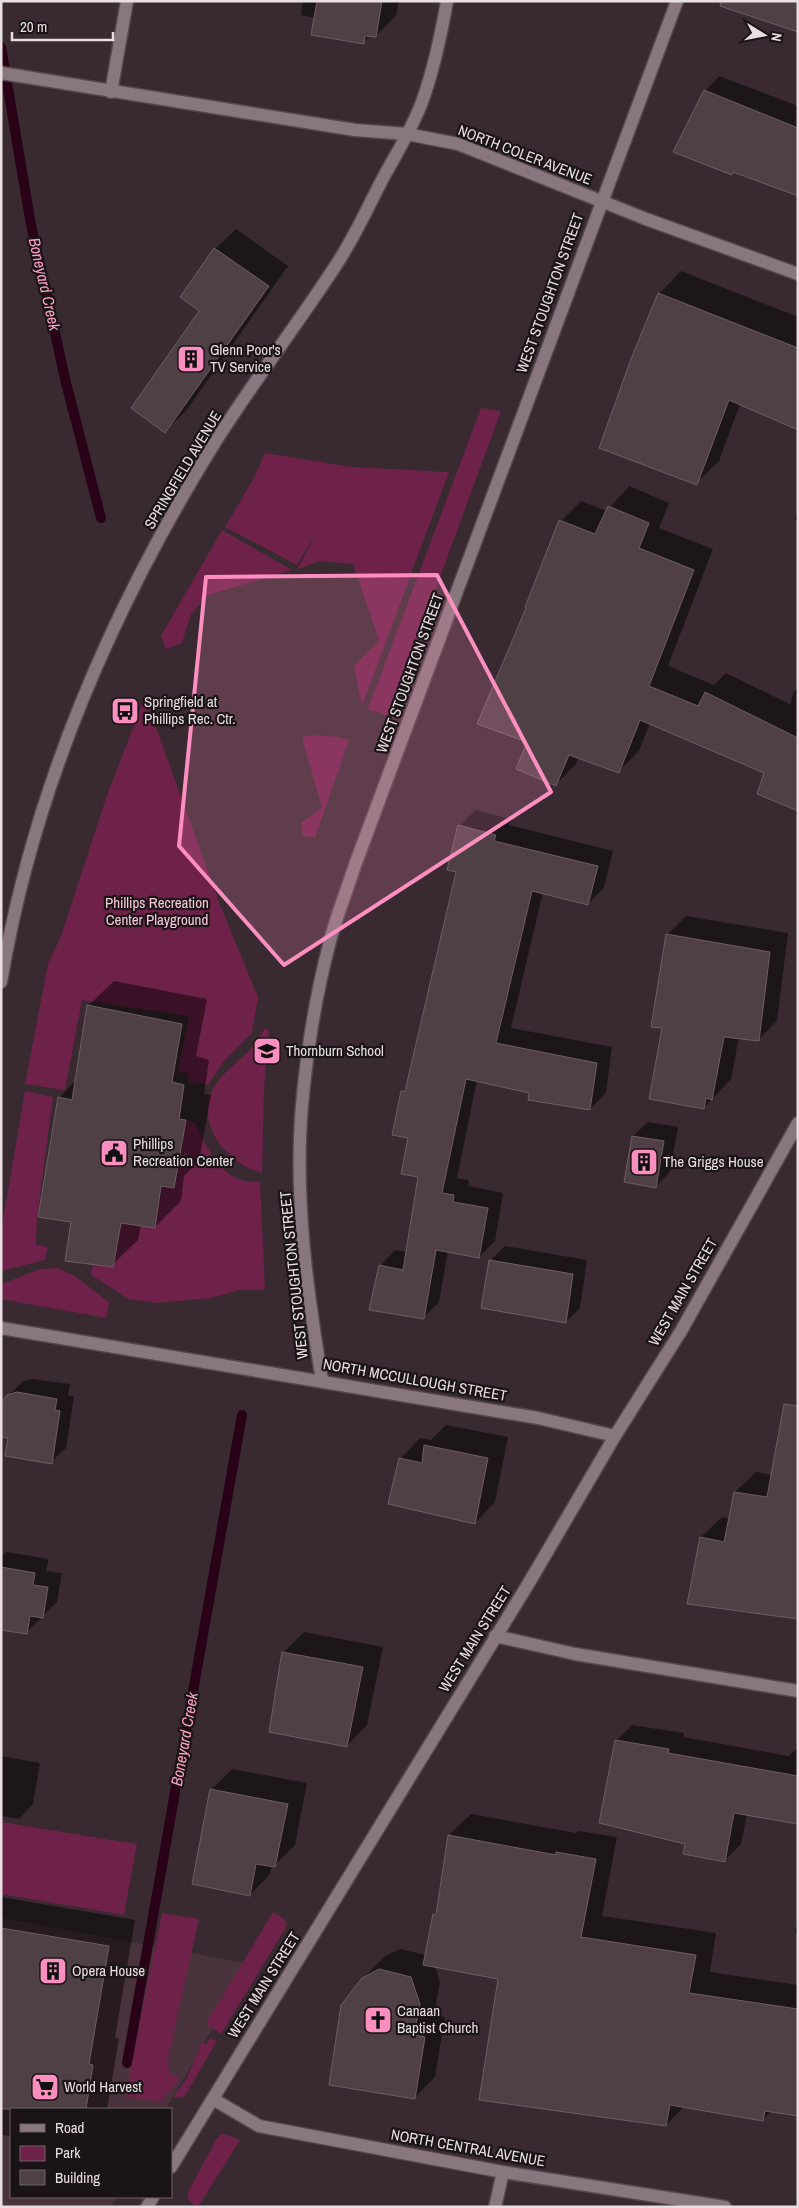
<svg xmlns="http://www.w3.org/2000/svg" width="799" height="2208" font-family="'Archivo Narrow',sans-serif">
	<rect width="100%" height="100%" fill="#382a30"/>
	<path fill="#49343d" d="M 1,1918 L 250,1964 L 166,2109 L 11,2109 L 11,2197 L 116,2197 L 111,2207 L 1,2207 Z"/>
	<g fill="#6e2149">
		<path d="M 481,408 L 501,411 L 389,716 L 368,709 Z"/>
		<path d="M 265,453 L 352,467 L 449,472 L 362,706 L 354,666 L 379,640 L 353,564 L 319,561 L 297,570 L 316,533 L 297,565 L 225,527 L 254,478 Z"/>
		<path d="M 222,530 L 292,570 L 208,595 L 191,614 L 182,643 L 166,649 L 161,636 Z"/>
		<path d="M 145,697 L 219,902 L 258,997 L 252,1033 L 224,1061 L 208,1085 L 189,1082 L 188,1073 L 178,1071 L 189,1016 L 82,1000 L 65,1090 L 25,1084 L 48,964 L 61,936 L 107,795 Z"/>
		<path d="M 314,735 L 338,737 L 349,740 L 315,838 L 303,836 L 301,823 L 322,808 L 302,737 Z"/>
		<path d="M 265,1028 L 269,1031 L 264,1088 L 262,1173 C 245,1169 233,1159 221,1146 C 214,1137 209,1126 208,1115 C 206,1079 235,1068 255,1044 C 259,1039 261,1033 265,1028 Z"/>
		<path d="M 25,1091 L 53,1097 L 37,1218 L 36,1245 L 48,1247 L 45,1260 L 1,1271 L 1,1232 Z"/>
		<path d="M 186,1120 L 196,1123 C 204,1144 218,1172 241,1180 C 247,1182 254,1181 260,1182 L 265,1290 L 240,1290 L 211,1298 L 156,1303 L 129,1299 L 91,1275 L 93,1265 L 113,1267 L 121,1223 L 155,1228 L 161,1186 Z"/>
		<path d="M 58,1268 L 76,1277 L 109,1302 L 106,1318 L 1,1299 L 1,1284 L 41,1269 Z"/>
		<path d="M 1,1822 L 137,1844 L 124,1915 L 1,1894 Z"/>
		<path d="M 273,1912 L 283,1918 L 287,1924 L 285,1929 L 221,2034 L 207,2025 L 208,2020 Z"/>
		<path d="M 162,1913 L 199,1919 L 168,2058 L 169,2072 L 180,2079 L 161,2102 L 125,2097 Z"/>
		<path d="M 210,2038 L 217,2041 L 185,2096 L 180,2098 L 173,2097 L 187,2078 L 202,2042 L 206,2045 Z"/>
		<path d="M 221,2134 L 228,2135 L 240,2140 L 198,2207 L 195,2207 L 188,2198 L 188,2192 L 216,2140 Z"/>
	</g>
	<g fill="#0007">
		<path d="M 303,1 L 399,1 L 396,15 L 376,36 L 371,35 L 363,43 L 315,18 L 301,15 Z"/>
		<path d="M 719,76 L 798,106 L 798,195 L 734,171 L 732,173 L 705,91 Z"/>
		<path d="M 236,229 L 288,266 L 186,411 L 165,431 L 201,310 L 215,249 Z"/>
		<path d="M 681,271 L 798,317 L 798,428 L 740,404 L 719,461 L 696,483 L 659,294 Z"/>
		<path d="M 629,486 L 669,503 L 659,528 L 713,549 L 668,666 L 714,685 L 726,673 L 790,704 L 794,691 L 798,688 L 798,809 L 766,772 L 650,723 L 639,751 L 619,771 L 579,757 L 576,764 L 556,784 L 528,742 L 528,607 L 561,521 L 581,501 L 607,511 Z"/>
		<path d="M 798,512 L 798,520 L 795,519 Z"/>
		<path d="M 475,810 L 511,819 L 509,825 L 613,851 L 604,888 L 588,904 L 543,892 L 511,1028 L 612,1047 L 606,1093 L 590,1109 L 477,1080 L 457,1178 L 469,1180 L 468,1186 L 503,1193 L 495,1241 L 479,1257 L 448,1251 L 439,1302 L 423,1318 L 380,1266 L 395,1250 L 407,1252 L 419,1176 L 410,1137 L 402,1091 L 408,1086 L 457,871 L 460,826 Z"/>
		<path d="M 686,916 L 788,933 L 777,1021 L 758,1040 L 739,1037 L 731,1079 L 704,1108 L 667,935 Z"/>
		<path d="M 114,981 L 207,999 L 196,1056 L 209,1060 L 204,1094 L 211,1095 L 199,1161 L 184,1176 L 181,1201 L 155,1227 L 141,1225 L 138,1240 L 112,1265 L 73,1221 L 59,1098 L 76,1080 L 88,1006 Z"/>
		<path d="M 648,1122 L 678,1127 L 670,1172 L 655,1187 L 633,1136 Z"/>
		<path d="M 505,1246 L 587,1260 L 580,1308 L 566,1322 L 491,1260 Z"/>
		<path d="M 32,1379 L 70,1384 L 68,1396 L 74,1396 L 66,1448 L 51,1462 L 8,1396 L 23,1381 Z"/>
		<path d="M 446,1425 L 508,1437 L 495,1502 L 475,1523 L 400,1459 L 420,1438 L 431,1440 Z"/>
		<path d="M 756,1472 L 772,1475 L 798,1617 L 701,1537 L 722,1517 L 730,1519 L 735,1492 Z"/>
		<path d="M 7,1552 L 49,1559 L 46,1571 L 62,1573 L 57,1602 L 26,1633 L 1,1629 L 1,1557 Z"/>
		<path d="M 304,1632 L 383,1647 L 367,1725 L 347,1746 L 283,1653 Z"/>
		<path d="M 632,1725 L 684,1733 L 683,1737 L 789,1756 L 798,1747 L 798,1823 L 747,1814 L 741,1844 L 725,1860 L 686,1843 L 616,1741 Z"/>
		<path d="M 1,1756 L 40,1763 L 33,1804 L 19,1819 L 1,1816 Z"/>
		<path d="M 232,1769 L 307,1783 L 295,1845 L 274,1866 L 272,1865 L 270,1874 L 250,1895 L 212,1789 Z"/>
		<path d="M 471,1814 L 576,1833 L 579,1831 L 617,1837 L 602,1916 L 716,1933 L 710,1972 L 798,1985 L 798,2115 L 771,2111 L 763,2120 L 685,2106 L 666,2125 L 500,1978 L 435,1966 L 440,1982 L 434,2015 L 445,2017 L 435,2077 L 415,2097 L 363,1978 L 384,1957 L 400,1949 L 426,1955 L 434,1915 L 438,1910 L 449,1835 Z"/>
		<path d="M 1,1897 L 135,1920 L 115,2038 L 119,2039 L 107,2109 L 11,2109 L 11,2136 L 1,2135 Z"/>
		<path d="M 798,1918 L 798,1933 L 795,1933 Z"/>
	</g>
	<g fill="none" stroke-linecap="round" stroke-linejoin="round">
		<g stroke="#290217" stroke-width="10">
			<path d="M 1,47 L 31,225 L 66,383 L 101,518"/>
			<path d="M 127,2063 L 242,1415"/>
		</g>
	</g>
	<g fill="#4f4046" stroke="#6e5e64">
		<path d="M 317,1 L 382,1 L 376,37 L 365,36 L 364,44 L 311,35 Z"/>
		<path d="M 721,1 L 798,1 L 798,32 L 720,6 Z"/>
		<path d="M 704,90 L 798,128 L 798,196 L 733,172 L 732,175 L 673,152 Z"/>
		<path d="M 214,248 L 269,286 L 165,433 L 131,408 L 199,311 L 180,297 Z"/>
		<path d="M 658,293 L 798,348 L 798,430 L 729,400 L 697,485 L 599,448 L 631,359 Z"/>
		<path d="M 608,506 L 649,523 L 639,548 L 694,570 L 649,686 L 698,706 L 705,692 L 798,738 L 798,811 L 757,794 L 764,773 L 640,720 L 619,773 L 569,755 L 556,786 L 516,769 L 527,742 L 477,724 L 526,608 L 525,607 L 559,520 L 595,534 Z"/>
		<path d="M 458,825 L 496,835 L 494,841 L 598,866 L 588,905 L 532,891 L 496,1043 L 597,1063 L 590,1110 L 528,1100 L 529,1093 L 466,1079 L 442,1193 L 454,1195 L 453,1202 L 488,1208 L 479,1258 L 436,1250 L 424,1319 L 369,1310 L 379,1265 L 403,1270 L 418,1177 L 401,1174 L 408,1138 L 392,1135 L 401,1091 L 405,1091 L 456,872 L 447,870 Z"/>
		<path d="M 666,934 L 770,952 L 759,1041 L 724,1037 L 712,1100 L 706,1098 L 704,1109 L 649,1099 L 662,1028 L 651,1027 Z"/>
		<path d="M 87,1005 L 182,1024 L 172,1082 L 184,1085 L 179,1119 L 186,1120 L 174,1188 L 161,1186 L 155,1228 L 121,1223 L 113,1267 L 65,1261 L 71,1222 L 38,1217 L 58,1097 L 72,1100 Z"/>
		<path d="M 632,1136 L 664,1141 L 656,1188 L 624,1182 Z"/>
		<path d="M 489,1260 L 573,1274 L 566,1323 L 481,1308 Z"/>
		<path d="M 17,1392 L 57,1399 L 55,1410 L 60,1411 L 52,1464 L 5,1456 L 8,1438 L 1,1437 L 1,1403 L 7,1395 Z"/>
		<path d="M 784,1404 L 798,1406 L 798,1619 L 687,1604 L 700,1537 L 724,1542 L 734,1492 L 767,1497 Z"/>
		<path d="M 424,1445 L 488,1458 L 475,1524 L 388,1504 L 399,1458 L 422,1463 Z"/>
		<path d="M 1,1567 L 35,1573 L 33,1585 L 48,1587 L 43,1618 L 30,1616 L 27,1634 L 1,1630 Z"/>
		<path d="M 282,1652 L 363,1667 L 347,1747 L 269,1732 Z"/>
		<path d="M 615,1740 L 669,1749 L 668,1753 L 798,1776 L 798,1824 L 734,1813 L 725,1862 L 683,1854 L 685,1844 L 599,1823 Z"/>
		<path d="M 210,1789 L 288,1804 L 275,1867 L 256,1864 L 250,1896 L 192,1884 Z"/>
		<path d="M 448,1835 L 556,1855 L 556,1852 L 596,1859 L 581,1937 L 696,1955 L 689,1993 L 798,2009 L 798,2116 L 765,2111 L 763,2121 L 670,2105 L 666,2126 L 479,2100 L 498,1979 L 423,1965 L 433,1914 L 436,1915 Z"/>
		<path d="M 1,1928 L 109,1946 L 89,2064 L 93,2065 L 86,2109 L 1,2109 Z"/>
		<path d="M 379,1969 L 411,1977 L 420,2004 L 414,2035 L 425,2037 L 415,2099 L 329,2085 L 341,2005 L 362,1978 Z"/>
	</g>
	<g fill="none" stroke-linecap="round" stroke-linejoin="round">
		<defs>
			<g id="minor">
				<path d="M 1,73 L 355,130 L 407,134 L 458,144 L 646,219 L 798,274"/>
				<path d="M 111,92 L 127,1"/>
				<path d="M 1,1328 L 538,1418 L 615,1436"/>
				<path d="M 322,1380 C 307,1290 294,1197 302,1105 C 307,1050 316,994 330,941 C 337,915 347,890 355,865 L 677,1"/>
				<path d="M 495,1636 L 575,1654 L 798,1691"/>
				<path d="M 213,2099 L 259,2126 L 503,2172 L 725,2207"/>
				<path d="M 171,2167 L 530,1581 L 615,1436 L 681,1331 L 798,1123"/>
				<path d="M 147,2207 L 153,2197"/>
				<path d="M 495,2207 L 503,2172"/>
			</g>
			<path id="tertiary" d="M 1,982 C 33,791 111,611 212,447 C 252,383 298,324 338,262 C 355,236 368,207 382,180 C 396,154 412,129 422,102 C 434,69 441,35 447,1"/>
		</defs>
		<use href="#minor" stroke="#54474d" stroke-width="15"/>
		<use href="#tertiary" stroke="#54474d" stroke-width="15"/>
		<use href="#minor" stroke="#88777e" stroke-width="12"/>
		<use href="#tertiary" stroke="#88777e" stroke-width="12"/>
	</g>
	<path fill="#fd8ec0" fill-opacity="0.2" stroke="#fd8ec0" stroke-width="4" stroke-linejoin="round" d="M 437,575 L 551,792 L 284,965 L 179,846 L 206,577 Z"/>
	<defs>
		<symbol id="building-square" viewBox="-11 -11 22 22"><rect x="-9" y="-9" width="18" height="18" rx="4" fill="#fd8ec0" stroke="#1b1417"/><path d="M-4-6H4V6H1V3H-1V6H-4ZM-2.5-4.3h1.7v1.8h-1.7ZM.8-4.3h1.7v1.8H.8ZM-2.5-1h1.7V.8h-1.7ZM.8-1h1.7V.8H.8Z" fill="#111"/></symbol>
		<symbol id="bus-square" viewBox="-11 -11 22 22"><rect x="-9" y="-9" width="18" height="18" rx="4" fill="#fd8ec0" stroke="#1b1417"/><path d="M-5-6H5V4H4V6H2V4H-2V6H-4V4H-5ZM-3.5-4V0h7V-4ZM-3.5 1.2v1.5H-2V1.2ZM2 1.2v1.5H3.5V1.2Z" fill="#111"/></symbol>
		<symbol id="school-square" viewBox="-11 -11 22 22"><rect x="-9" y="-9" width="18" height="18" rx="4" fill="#fd8ec0" stroke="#1b1417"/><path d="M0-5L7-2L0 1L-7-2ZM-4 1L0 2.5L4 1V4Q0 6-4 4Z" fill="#111"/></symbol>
		<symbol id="civic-square" viewBox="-11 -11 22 22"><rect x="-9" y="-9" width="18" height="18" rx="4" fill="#fd8ec0" stroke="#1b1417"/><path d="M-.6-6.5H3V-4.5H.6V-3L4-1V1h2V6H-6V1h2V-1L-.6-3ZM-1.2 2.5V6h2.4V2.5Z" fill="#111"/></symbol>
		<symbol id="church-square" viewBox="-11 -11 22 22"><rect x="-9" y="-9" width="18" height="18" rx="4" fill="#fd8ec0" stroke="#1b1417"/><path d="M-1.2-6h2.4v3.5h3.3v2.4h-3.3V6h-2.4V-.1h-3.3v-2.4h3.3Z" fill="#111"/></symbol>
		<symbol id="supermarket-square" viewBox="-11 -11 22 22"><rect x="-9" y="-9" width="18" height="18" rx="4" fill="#fd8ec0" stroke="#1b1417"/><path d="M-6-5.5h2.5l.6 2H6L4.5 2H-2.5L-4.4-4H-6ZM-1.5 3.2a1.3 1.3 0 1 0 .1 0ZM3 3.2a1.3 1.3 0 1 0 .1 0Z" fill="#111"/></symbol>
	</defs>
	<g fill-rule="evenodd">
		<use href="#building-square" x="175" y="343" width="32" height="32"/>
		<use href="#bus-square" x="109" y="695" width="32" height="32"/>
		<use href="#school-square" x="251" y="1035" width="32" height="32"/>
		<use href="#civic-square" x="98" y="1137" width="32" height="32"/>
		<use href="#building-square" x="628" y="1146" width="32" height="32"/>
		<use href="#building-square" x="37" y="1955" width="32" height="32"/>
		<use href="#church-square" x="362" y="2004" width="32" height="32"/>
		<use href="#supermarket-square" x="29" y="2071" width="32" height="32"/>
	</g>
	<g text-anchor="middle" stroke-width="4.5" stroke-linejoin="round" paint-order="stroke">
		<g font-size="15" fill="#e9dfe3" stroke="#1b1417">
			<text transform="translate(525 155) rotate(21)" y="5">NORTH COLER AVENUE</text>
			<text transform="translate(550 293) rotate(-70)" y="5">WEST STOUGHTON STREET</text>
			<text transform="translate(183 470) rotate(-59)" y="5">SPRINGFIELD AVENUE</text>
			<text transform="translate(410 673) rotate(-70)" y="5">WEST STOUGHTON STREET</text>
			<text transform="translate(294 1275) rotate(-96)" y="5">WEST STOUGHTON STREET</text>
			<text transform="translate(683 1292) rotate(-60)" y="5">WEST MAIN STREET</text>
			<text transform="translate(415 1380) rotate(10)" y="5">NORTH MCCULLOUGH STREET</text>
			<text transform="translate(475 1639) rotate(-58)" y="5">WEST MAIN STREET</text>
			<text transform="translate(264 1985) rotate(-58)" y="5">WEST MAIN STREET</text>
			<text transform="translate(468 2148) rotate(10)" y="5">NORTH CENTRAL AVENUE</text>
		</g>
		<g font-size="15" fill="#e9dfe3" stroke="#1b1417" text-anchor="start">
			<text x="210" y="355">Glenn Poor's<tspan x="210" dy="17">TV Service</tspan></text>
			<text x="144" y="707">Springfield at<tspan x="144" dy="17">Phillips Rec. Ctr.</tspan></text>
			<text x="286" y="1056">Thornburn School</text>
			<text x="133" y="1149">Phillips<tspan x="133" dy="17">Recreation Center</tspan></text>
			<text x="663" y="1167">The Griggs House</text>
			<text x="72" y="1976">Opera House</text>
			<text x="397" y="2016">Canaan<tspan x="397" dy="17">Baptist Church</tspan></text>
			<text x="64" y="2092">World Harvest</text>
		</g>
		<g font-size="15" fill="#f8c8db" stroke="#1b1417">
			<text x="157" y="908">Phillips Recreation<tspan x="157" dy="17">Center Playground</tspan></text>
		</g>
		<g font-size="16" font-style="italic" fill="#fca0c8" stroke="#1b1417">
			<text transform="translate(45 284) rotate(77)" y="6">Boneyard Creek</text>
			<text transform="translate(184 1739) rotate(-80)" y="6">Boneyard Creek</text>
		</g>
	</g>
	<rect width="799" height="2208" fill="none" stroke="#e9dfe3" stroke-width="5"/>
	<rect x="10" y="2108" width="162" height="90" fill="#1b1417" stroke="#6d6569"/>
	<rect x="20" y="2124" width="25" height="8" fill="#88777e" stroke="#6d6569"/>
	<text x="55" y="2133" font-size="15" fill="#e9dfe3">Road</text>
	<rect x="20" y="2146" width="25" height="15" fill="#6e2149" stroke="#6d6569"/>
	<text x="55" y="2158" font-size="15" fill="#e9dfe3">Park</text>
	<rect x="20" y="2170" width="25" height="15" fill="#4f4046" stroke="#6d6569"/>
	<text x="55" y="2183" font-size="15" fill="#e9dfe3">Building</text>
	<g transform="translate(764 35) rotate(100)" stroke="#1b1417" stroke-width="4" paint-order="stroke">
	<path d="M0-4L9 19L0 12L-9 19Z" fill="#e9dfe3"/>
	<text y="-8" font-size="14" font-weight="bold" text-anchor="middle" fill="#e9dfe3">N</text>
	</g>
	<path d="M12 32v8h101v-8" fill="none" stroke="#e9dfe3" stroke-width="2.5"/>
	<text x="20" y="32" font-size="15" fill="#e9dfe3" stroke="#1b1417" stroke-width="4" paint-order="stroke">20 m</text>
</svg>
